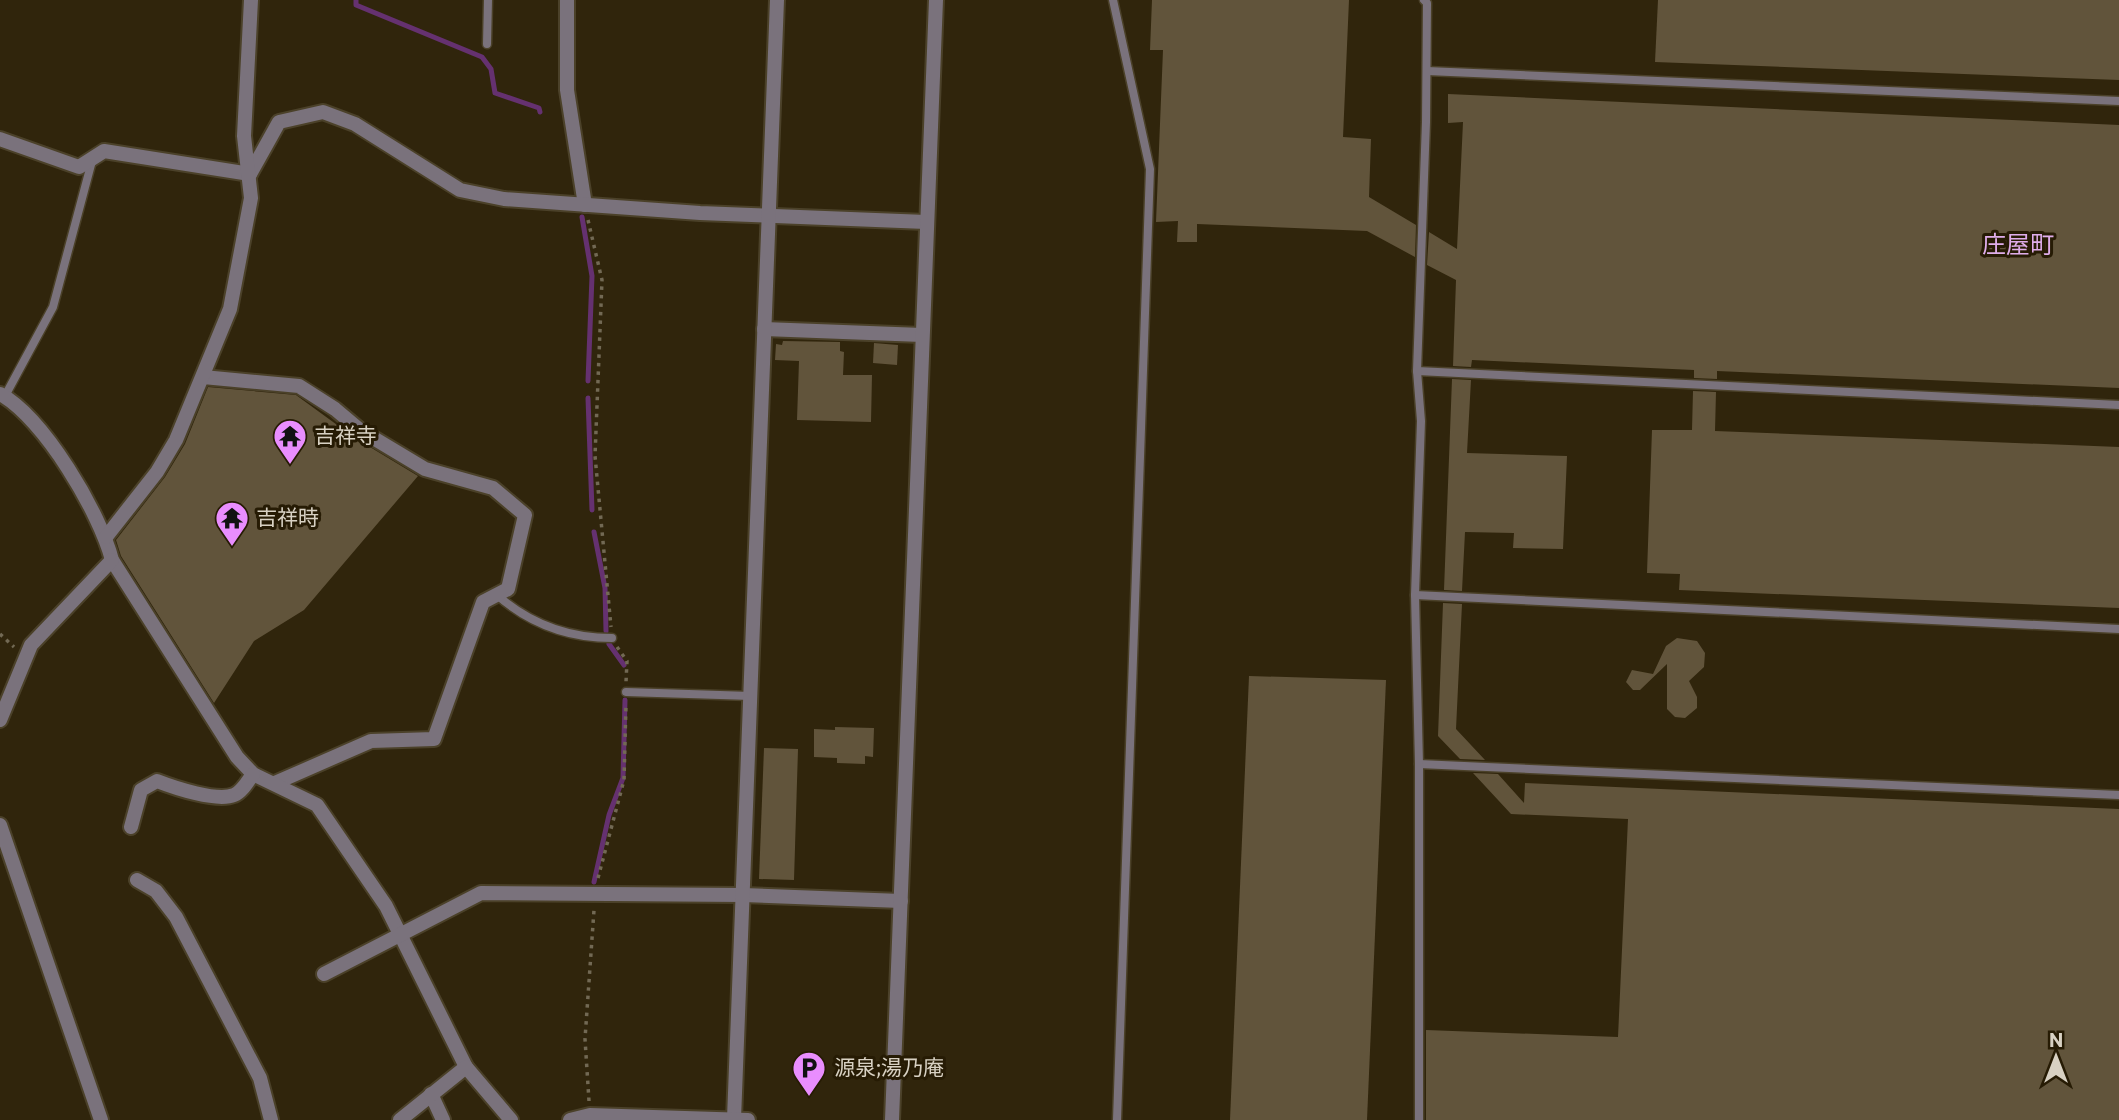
<svg xmlns="http://www.w3.org/2000/svg" width="2119" height="1120" font-family="Commissioner,'Noto Sans JP',sans-serif">
	<rect width="100%" height="100%" fill="#30250c"/>
	<g fill="none" stroke-linecap="round" stroke-linejoin="round">
		<g stroke="#653170" stroke-width="5">
			<path d="M 356,0 L 356,5 L 482,57 L 491,69 L 495,93 L 539,108 L 540,112"/>
			<path d="M 582,217 L 592,276 L 588,381"/>
			<path d="M 588,398 L 592,510"/>
			<path d="M 594,532 L 605,588 L 606,631"/>
			<path d="M 609,644 L 624,665"/>
			<path d="M 594,882 L 609,815 L 623,778 L 625,700"/>
		</g>
	</g>
	<g fill="#61543b">
		<path d="M 1152,0 L 1349,0 L 1343,137 L 1371,139 L 1369,197 L 1416,225 L 1415,257 L 1367,231 L 1197,224 L 1197,242 L 1177,242 L 1178,221 L 1156,222 L 1163,50 L 1150,50 Z"/>
		<path d="M 1658,0 L 2119,0 L 2119,80 L 1655,62 Z"/>
		<path d="M 1448,94 L 2119,125 L 2119,388 L 1717,371 L 1717,379 L 1694,378 L 1694,370 L 1472,360 L 1471,367 L 1453,366 L 1456,280 L 1427,265 L 1429,232 L 1457,249 L 1463,122 L 1448,123 Z"/>
		<path d="M 783,341 L 840,342 L 840,351 L 844,352 L 843,375 L 872,375 L 871,422 L 797,420 L 799,361 L 775,360 L 776,344 L 782,345 Z"/>
		<path d="M 874,343 L 898,345 L 897,365 L 873,363 Z"/>
		<path d="M 1452,379 L 1471,380 L 1467,453 L 1567,456 L 1563,549 L 1513,548 L 1514,533 L 1465,532 L 1462,591 L 1444,590 Z"/>
		<path d="M 208,387 L 296,395 L 355,438 L 418,476 L 304,610 L 254,641 L 214,703 L 121,556 L 116,540 L 165,477 L 185,444 Z"/>
		<path d="M 1693,391 L 1716,392 L 1715,431 L 2119,447 L 2119,608 L 1679,590 L 1680,574 L 1647,573 L 1652,430 L 1692,430 Z"/>
		<path d="M 1443,603 L 1462,604 L 1456,729 L 1485,760 L 1460,759 L 1438,736 Z"/>
		<path d="M 1677,638 L 1697,641 L 1705,653 L 1704,667 L 1689,681 L 1697,697 L 1697,708 L 1685,718 L 1675,717 L 1667,709 L 1667,664 L 1640,690 L 1633,690 L 1626,682 L 1632,670 L 1653,674 L 1666,646 Z"/>
		<path d="M 1249,676 L 1386,680 L 1367,1120 L 1230,1120 Z"/>
		<path d="M 835,727 L 874,728 L 873,757 L 865,756 L 865,764 L 837,763 L 837,758 L 814,757 L 814,729 L 835,730 Z"/>
		<path d="M 764,748 L 798,749 L 794,880 L 759,879 Z"/>
		<path d="M 1473,773 L 1498,774 L 1524,803 L 1525,783 L 2119,809 L 2119,1120 L 1426,1120 L 1426,1030 L 1618,1037 L 1628,819 L 1511,814 Z"/>
	</g>
	<g fill="none" stroke-linecap="round" stroke-linejoin="round">
		<defs>
			<g id="service">
				<path d="M 1113,0 L 1150,169 L 1117,1120"/>
				<path d="M 487,44 L 488,0"/>
				<path d="M 1427,71 L 2119,101"/>
				<path d="M 1417,371 L 2119,405"/>
				<path d="M 5,396 L 53,307 L 92,161"/>
				<path d="M 497,595 C 530,624 567,638 612,638"/>
				<path d="M 1415,595 L 2119,629"/>
				<path d="M 626,692 L 751,696"/>
				<path d="M 1419,764 L 2119,795"/>
				<path d="M 1419,1120 L 1419,764 L 1415,595 L 1421,421 L 1417,371 L 1426,122 L 1427,3 L 1424,0"/>
			</g>
			<g id="minor">
				<path d="M 567,0 L 567,90 L 585,205"/>
				<path d="M 0,139 L 79,167 L 104,151 L 250,174"/>
				<path d="M 250,174 L 279,122 L 323,112 L 355,124 L 460,190 L 504,199 L 700,213 L 926,222"/>
				<path d="M 764,329 L 922,335"/>
				<path d="M 203,377 L 299,386 L 335,409 L 360,430 L 425,469 L 493,488 L 525,515 L 508,589 L 483,602 L 434,739 L 371,741 L 275,783"/>
				<path d="M 0,394 C 44,418 100,513 112,560 L 237,757 L 253,774 L 317,805 L 386,906 L 466,1067 L 511,1120"/>
				<path d="M 106,537 L 157,472 L 176,440 L 230,309 L 251,198 L 244,136 L 251,0"/>
				<path d="M 0,720 L 31,645 L 112,560"/>
				<path d="M 0,825 L 101,1120"/>
				<path d="M 131,827 L 141,790 L 157,781 C 175,788 217,802 234,795 C 242,792 248,781 253,774"/>
				<path d="M 137,880 L 156,891 L 176,917 L 260,1078 L 271,1120"/>
				<path d="M 324,974 L 481,893 L 743,895 L 901,901"/>
				<path d="M 431,1094 L 443,1120"/>
				<path d="M 734,1119 L 777,0"/>
				<path d="M 400,1120 L 466,1067"/>
				<path d="M 570,1120 L 590,1115 L 748,1120"/>
			</g>
			<path id="tertiary" d="M 892,1120 L 936,0"/>
		</defs>
		<use href="#service" stroke="#4b4129" stroke-width="11"/>
		<use href="#minor" stroke="#4b4129" stroke-width="18"/>
		<use href="#tertiary" stroke="#4b4129" stroke-width="18"/>
		<g stroke="#726954" stroke-width="3.5" stroke-dasharray="3.5 5" stroke-linecap="butt">
			<path d="M 588,220 L 602,280 L 595,456 L 611,627"/>
			<path d="M 0,634 L 14,647"/>
			<path d="M 617,647 L 627,661 L 626,682"/>
			<path d="M 598,878 L 624,780 L 626,703"/>
			<path d="M 589,1101 L 585,1039 L 594,910"/>
		</g>
		<use href="#service" stroke="#7a727c" stroke-width="8"/>
		<use href="#minor" stroke="#7a727c" stroke-width="14"/>
		<use href="#tertiary" stroke="#7a727c" stroke-width="14"/>
	</g>
	<defs>
		<symbol id="temple-pin" viewBox="-11 -11 22 30"><path d="M0 17L-7.5 6A9.5 9.5 0 1 1 7.5 6Z" fill="#e98dfe" stroke="#261b04"/><path d="M0-6L5-2H3V0L6.5 2.5H4V6H1.5V3h-3V6H-4V2.5H-6.5L-3 0V-2H-5Z" fill="#111"/></symbol>
		<symbol id="parking-pin" viewBox="-11 -11 22 30"><path d="M0 17L-7.5 6A9.5 9.5 0 1 1 7.5 6Z" fill="#e98dfe" stroke="#261b04"/><path d="M-3.5-5.5H1a3.5 3.5 0 0 1 0 7H-1V5.5H-3.5ZM-1-3.4V-.6H.8a1.4 1.4 0 0 0 0-2.8Z" fill="#111"/></symbol>
	</defs>
	<g fill-rule="evenodd">
		<use href="#temple-pin" x="271" y="417" width="38" height="52"/>
		<use href="#temple-pin" x="213" y="499" width="38" height="52"/>
		<use href="#parking-pin" x="790" y="1049" width="38" height="52"/>
	</g>
	<g text-anchor="middle" stroke-width="6" stroke-linejoin="round" paint-order="stroke">
		<g font-size="21" fill="#d8d1c3" stroke="#261b04" text-anchor="start">
			<text x="314" y="443">吉祥寺</text>
			<text x="256" y="525">吉祥時</text>
			<text x="834" y="1075">源泉;湯乃庵</text>
		</g>
		<g font-size="24" fill="#dfadea" stroke="#261b04">
			<text x="2018" y="253">庄屋町</text>
		</g>
	</g>
	<g transform="translate(2056 1057)" stroke="#261b04" stroke-width="5" paint-order="stroke">
	<path d="M0-5L12 26L0 18L-12 26Z" fill="#d8d1c3"/>
	<text y="-10" font-size="19" font-weight="bold" text-anchor="middle" fill="#d8d1c3">N</text>
	</g>
</svg>
